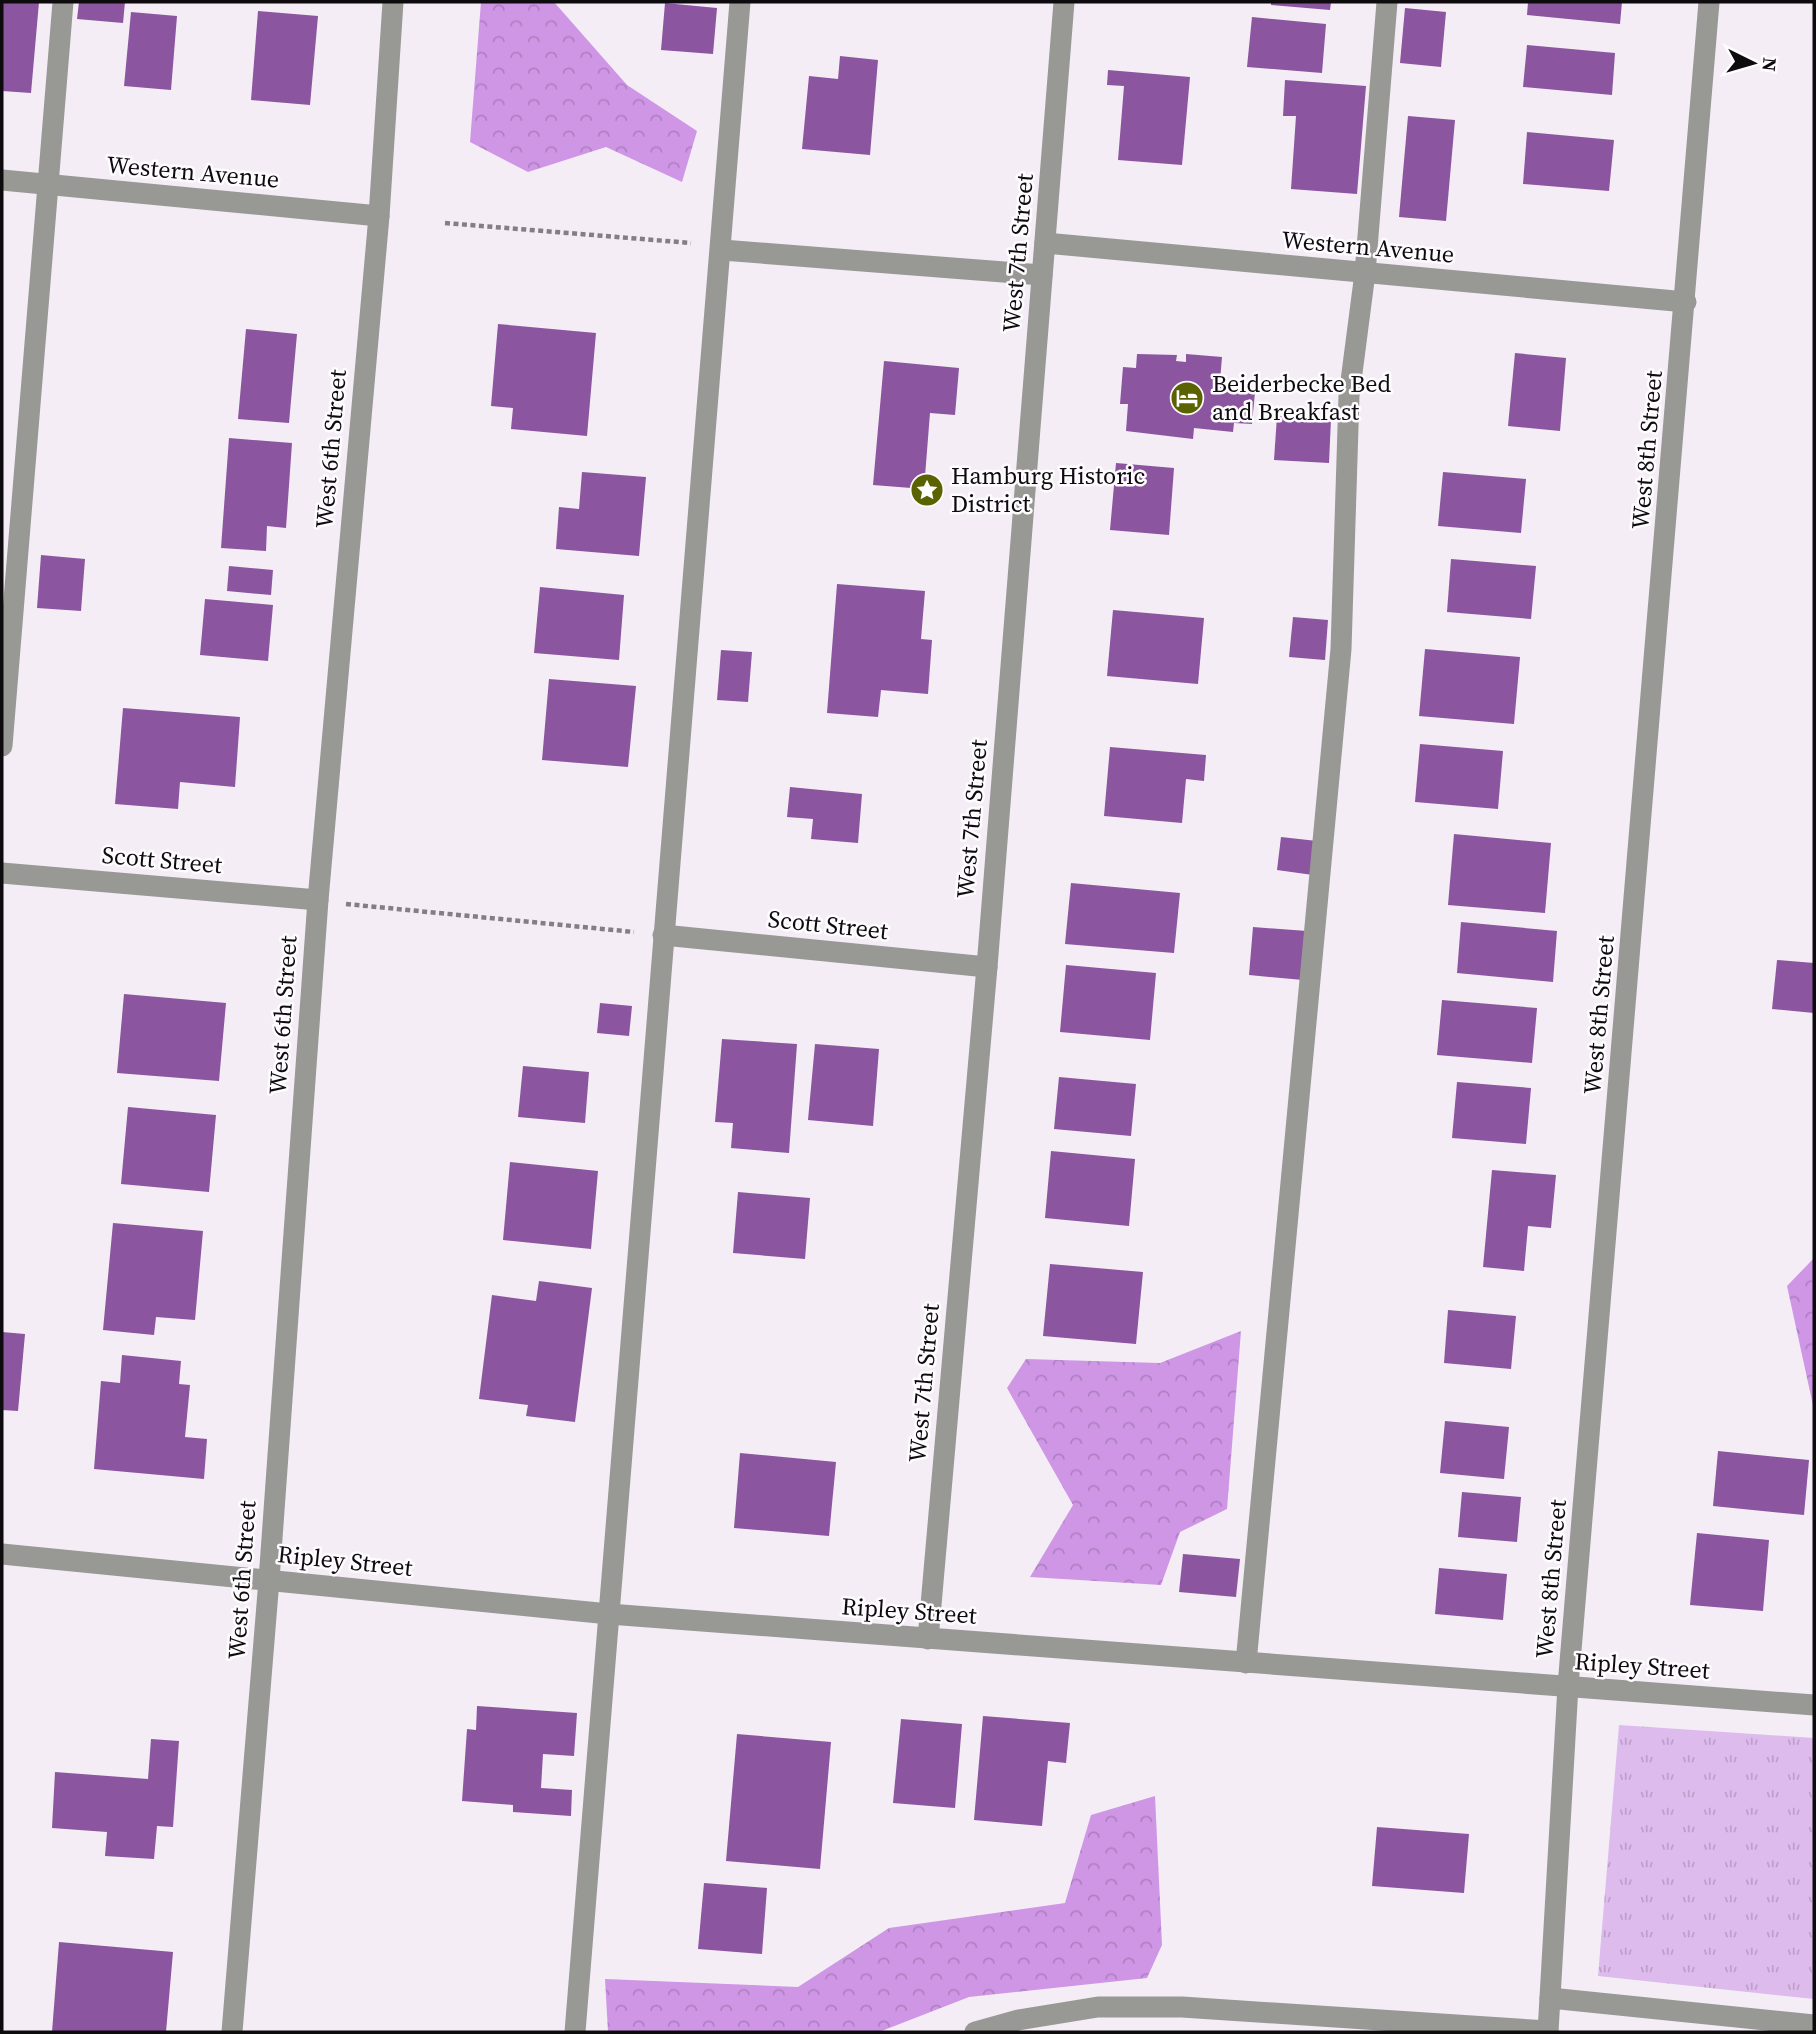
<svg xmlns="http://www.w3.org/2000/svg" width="1816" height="2034" font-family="'Source Serif 4',serif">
	<defs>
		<pattern id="grass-tufts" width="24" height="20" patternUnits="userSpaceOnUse" patternTransform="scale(1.75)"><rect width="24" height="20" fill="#debbed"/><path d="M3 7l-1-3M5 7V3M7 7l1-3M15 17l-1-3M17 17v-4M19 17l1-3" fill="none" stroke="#bd9fca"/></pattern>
		<pattern id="forest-crowns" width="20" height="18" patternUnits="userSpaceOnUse" patternTransform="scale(1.75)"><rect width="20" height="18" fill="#ce96e5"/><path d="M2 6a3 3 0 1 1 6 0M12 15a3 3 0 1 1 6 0" fill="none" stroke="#b080c3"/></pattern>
	</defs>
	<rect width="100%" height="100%" fill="#f4edf6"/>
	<path fill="url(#grass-tufts)" d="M 1619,1725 L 1814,1738 L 1814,1999 L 1598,1976 Z"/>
	<g fill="url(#forest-crowns)">
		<path d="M 481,2 L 554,2 L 627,85 L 697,131 L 682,182 L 606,147 L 528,172 L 470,142 Z"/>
		<path d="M 1814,1258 L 1814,1410 L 1787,1286 Z"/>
		<path d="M 1241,1331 L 1227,1509 L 1180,1532 L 1161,1585 L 1030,1577 L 1073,1505 L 1007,1388 L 1026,1359 L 1160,1363 Z"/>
		<path d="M 1155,1796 L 1162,1945 L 1147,1978 L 969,1997 L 879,2032 L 608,2032 L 605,1979 L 798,1987 L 889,1928 L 1065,1903 L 1091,1815 Z"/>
	</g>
	<g fill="#8b55a0">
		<path d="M 2,2 L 39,2 L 31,93 L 2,91 Z"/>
		<path d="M 79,2 L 125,2 L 123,23 L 77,19 Z"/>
		<path d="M 1271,2 L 1331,2 L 1330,10 L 1271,5 Z"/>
		<path d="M 1528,2 L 1622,2 L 1620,24 L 1527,15 Z"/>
		<path d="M 665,3 L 717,8 L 713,54 L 661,50 Z"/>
		<path d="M 1405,8 L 1446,12 L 1441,67 L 1400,63 Z"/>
		<path d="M 258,11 L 318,16 L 310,105 L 251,100 Z"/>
		<path d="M 131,12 L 177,16 L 171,90 L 124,86 Z"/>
		<path d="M 1252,17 L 1326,24 L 1322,73 L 1247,67 Z"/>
		<path d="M 1527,45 L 1615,53 L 1612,95 L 1523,87 Z"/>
		<path d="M 840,56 L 878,60 L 870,155 L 802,149 L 809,76 L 838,79 Z"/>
		<path d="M 1108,70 L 1190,77 L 1182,165 L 1118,160 L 1124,86 L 1107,85 Z"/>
		<path d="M 1285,80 L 1366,86 L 1357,194 L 1291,189 L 1296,116 L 1283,116 Z"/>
		<path d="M 1408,116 L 1455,120 L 1446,221 L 1399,217 Z"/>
		<path d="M 1527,132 L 1614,140 L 1609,191 L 1523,184 Z"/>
		<path d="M 498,324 L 596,333 L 587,436 L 511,429 L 513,408 L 491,406 Z"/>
		<path d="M 246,329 L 297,334 L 289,423 L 238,419 Z"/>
		<path d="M 1515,353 L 1566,358 L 1560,431 L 1508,426 Z"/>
		<path d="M 1137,354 L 1177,355 L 1176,361 L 1186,362 L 1186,354 L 1222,357 L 1220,381 L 1237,382 L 1237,391 L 1255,392 L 1252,424 L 1234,423 L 1233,432 L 1194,428 L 1193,439 L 1126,431 L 1128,404 L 1120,404 L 1123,367 L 1136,368 Z"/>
		<path d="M 884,361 L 959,368 L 955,415 L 930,413 L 924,489 L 873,485 Z"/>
		<path d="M 1277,416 L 1331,419 L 1329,463 L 1274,460 Z"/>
		<path d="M 229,438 L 292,443 L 286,528 L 267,526 L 266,551 L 221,548 Z"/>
		<path d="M 1116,463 L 1174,468 L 1169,535 L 1110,530 Z"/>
		<path d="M 582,472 L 646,477 L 639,556 L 556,549 L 559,507 L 579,509 Z"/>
		<path d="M 1443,472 L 1526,479 L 1521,533 L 1438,526 Z"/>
		<path d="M 41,555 L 85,559 L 81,611 L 37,608 Z"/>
		<path d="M 1451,559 L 1536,566 L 1531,619 L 1447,612 Z"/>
		<path d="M 229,566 L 273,570 L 271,595 L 227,591 Z"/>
		<path d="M 837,584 L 925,591 L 921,639 L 932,640 L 928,694 L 881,690 L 878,717 L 827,713 Z"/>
		<path d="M 540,587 L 624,595 L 619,660 L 534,653 Z"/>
		<path d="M 205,599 L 273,605 L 268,661 L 200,655 Z"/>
		<path d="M 1113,610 L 1204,618 L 1198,684 L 1107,676 Z"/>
		<path d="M 1293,617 L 1328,620 L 1325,660 L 1289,657 Z"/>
		<path d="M 1425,649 L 1520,657 L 1514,724 L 1419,716 Z"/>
		<path d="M 721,650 L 752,652 L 748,702 L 717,700 Z"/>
		<path d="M 549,679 L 636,686 L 628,767 L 542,760 Z"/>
		<path d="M 123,708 L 240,717 L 235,787 L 180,782 L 178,809 L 115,804 Z"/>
		<path d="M 1420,744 L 1503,751 L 1498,809 L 1415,802 Z"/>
		<path d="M 1110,747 L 1206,755 L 1204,781 L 1186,779 L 1182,823 L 1104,816 Z"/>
		<path d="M 790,787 L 862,794 L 858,843 L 811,839 L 813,819 L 787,817 Z"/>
		<path d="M 1454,834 L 1551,843 L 1545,913 L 1448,905 Z"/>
		<path d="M 1281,837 L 1317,841 L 1313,875 L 1277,870 Z"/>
		<path d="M 1071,883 L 1180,893 L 1174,953 L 1065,944 Z"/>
		<path d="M 1461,922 L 1557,931 L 1553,982 L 1457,973 Z"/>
		<path d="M 1253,927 L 1307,931 L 1303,980 L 1249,975 Z"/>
		<path d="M 1777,960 L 1814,963 L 1814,1013 L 1772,1009 Z"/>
		<path d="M 1066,965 L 1156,973 L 1150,1040 L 1060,1032 Z"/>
		<path d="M 124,994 L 226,1003 L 219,1081 L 117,1073 Z"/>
		<path d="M 1442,1000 L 1537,1008 L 1532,1063 L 1437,1055 Z"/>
		<path d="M 600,1003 L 632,1006 L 629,1036 L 597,1033 Z"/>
		<path d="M 722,1039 L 797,1044 L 789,1153 L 731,1148 L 733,1123 L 715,1122 Z"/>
		<path d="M 815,1044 L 879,1049 L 873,1126 L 808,1120 Z"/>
		<path d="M 523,1066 L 589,1072 L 585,1123 L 518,1117 Z"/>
		<path d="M 1059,1077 L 1136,1084 L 1131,1136 L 1054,1129 Z"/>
		<path d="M 1457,1082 L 1531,1088 L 1526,1144 L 1452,1138 Z"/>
		<path d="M 128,1107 L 216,1115 L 209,1192 L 121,1184 Z"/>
		<path d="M 1051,1151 L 1135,1159 L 1129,1226 L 1045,1218 Z"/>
		<path d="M 510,1162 L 598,1171 L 591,1249 L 503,1240 Z"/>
		<path d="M 1492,1170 L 1556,1175 L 1551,1228 L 1528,1226 L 1524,1271 L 1483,1267 Z"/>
		<path d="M 738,1192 L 810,1198 L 805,1259 L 733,1253 Z"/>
		<path d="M 113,1223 L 203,1231 L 195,1320 L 156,1317 L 154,1335 L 103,1330 Z"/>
		<path d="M 1050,1264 L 1143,1272 L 1136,1344 L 1043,1336 Z"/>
		<path d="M 539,1281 L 592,1288 L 575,1422 L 526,1416 L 528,1405 L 479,1399 L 492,1295 L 536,1301 Z"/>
		<path d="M 1448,1310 L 1516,1316 L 1511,1369 L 1444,1363 Z"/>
		<path d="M 2,1332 L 25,1334 L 18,1411 L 2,1410 Z"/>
		<path d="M 122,1355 L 181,1361 L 179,1384 L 190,1385 L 185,1437 L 207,1439 L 204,1479 L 94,1469 L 101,1381 L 120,1383 Z"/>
		<path d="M 1445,1421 L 1509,1427 L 1504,1479 L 1440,1473 Z"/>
		<path d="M 1718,1451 L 1809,1460 L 1804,1515 L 1713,1506 Z"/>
		<path d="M 740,1453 L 836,1462 L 829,1536 L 734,1528 Z"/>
		<path d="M 1462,1492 L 1521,1497 L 1517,1542 L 1458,1537 Z"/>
		<path d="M 1697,1533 L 1769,1540 L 1763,1611 L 1690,1605 Z"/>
		<path d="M 1183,1554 L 1240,1559 L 1236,1597 L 1179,1592 Z"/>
		<path d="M 1439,1568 L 1507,1574 L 1503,1620 L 1435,1614 Z"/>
		<path d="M 477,1706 L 577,1713 L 574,1756 L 543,1754 L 541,1788 L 572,1790 L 571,1816 L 513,1812 L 513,1805 L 462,1801 L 467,1729 L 476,1730 Z"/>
		<path d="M 983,1716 L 1070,1723 L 1066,1763 L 1048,1761 L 1042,1826 L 974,1820 Z"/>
		<path d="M 901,1719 L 962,1724 L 955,1808 L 893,1803 Z"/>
		<path d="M 737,1734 L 831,1742 L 820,1869 L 726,1861 Z"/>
		<path d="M 151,1739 L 179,1741 L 173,1827 L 157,1826 L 154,1859 L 105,1856 L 107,1832 L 52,1828 L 55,1772 L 148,1779 Z"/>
		<path d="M 1377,1827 L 1469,1834 L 1464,1893 L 1372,1886 Z"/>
		<path d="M 704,1883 L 767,1888 L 762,1954 L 698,1949 Z"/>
		<path d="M 59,1942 L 173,1952 L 166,2032 L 52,2032 Z"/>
	</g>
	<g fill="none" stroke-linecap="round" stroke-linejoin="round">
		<g stroke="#827e84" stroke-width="4.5" stroke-dasharray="5 3.5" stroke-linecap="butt">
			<path d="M 445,223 L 691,243"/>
			<path d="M 346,904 L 634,932"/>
		</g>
		<g stroke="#989994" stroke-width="21">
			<path d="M 2,180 L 379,216"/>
			<path d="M 1045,243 L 1686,302"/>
			<path d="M 722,250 L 1042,275"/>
			<path d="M 2,746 L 63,2"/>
			<path d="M 2,873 L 318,900"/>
			<path d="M 663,935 L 987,967"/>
			<path d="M 2,1554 L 609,1614 L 1814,1705"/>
			<path d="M 928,1639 L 987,967 L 1064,2"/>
			<path d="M 1246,1663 L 1341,649 L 1349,396 L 1365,273 L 1387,2"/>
			<path d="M 1550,1998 L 1814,2025"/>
			<path d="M 232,2032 L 269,1580 L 318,900 L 379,216 L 393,2"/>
			<path d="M 575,2032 L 740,2"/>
			<path d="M 975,2032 L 1018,2020 L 1098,2007 L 1182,2007 L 1548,2031"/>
			<path d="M 1548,2032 L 1568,1686 L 1709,2"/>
		</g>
	</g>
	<defs>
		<symbol id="hotel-disc" viewBox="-11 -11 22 22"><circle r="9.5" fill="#5b6200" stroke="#fefcfe"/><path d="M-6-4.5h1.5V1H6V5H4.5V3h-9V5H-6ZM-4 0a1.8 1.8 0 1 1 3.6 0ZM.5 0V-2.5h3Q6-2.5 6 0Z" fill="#fff"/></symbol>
		<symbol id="sight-disc" viewBox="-11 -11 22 22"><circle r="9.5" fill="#5b6200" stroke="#fefcfe"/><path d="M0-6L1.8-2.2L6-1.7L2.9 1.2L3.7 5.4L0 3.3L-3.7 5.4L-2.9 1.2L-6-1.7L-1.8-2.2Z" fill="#fff"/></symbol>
	</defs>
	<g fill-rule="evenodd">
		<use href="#hotel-disc" x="1168" y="379" width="38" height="38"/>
		<use href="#sight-disc" x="908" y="471" width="38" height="38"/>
	</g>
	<g text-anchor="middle" stroke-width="5" stroke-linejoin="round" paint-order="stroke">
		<g font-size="24" fill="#0d0b0e" stroke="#fefcfe">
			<text transform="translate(193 172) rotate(5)" y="8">Western Avenue</text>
			<text transform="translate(1368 247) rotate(5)" y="8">Western Avenue</text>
			<text transform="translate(1018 253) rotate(-85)" y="8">West 7th Street</text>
			<text transform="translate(331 449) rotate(-85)" y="8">West 6th Street</text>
			<text transform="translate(1647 450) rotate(-85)" y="8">West 8th Street</text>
			<text transform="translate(972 819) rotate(-85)" y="8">West 7th Street</text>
			<text transform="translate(162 860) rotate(5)" y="8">Scott Street</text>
			<text transform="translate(828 925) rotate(6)" y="8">Scott Street</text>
			<text transform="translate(283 1015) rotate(-86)" y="8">West 6th Street</text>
			<text transform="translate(1599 1015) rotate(-85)" y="8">West 8th Street</text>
			<text transform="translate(924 1383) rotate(-85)" y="8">West 7th Street</text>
			<text transform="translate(345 1561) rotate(6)" y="8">Ripley Street</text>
			<text transform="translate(1551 1579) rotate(-85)" y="8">West 8th Street</text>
			<text transform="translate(242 1580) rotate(-86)" y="8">West 6th Street</text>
			<text transform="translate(909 1611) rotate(4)" y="8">Ripley Street</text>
			<text transform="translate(1642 1666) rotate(4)" y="8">Ripley Street</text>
		</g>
		<g font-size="24" fill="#0d0b0e" stroke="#fefcfe" text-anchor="start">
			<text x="1212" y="392">Beiderbecke Bed<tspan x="1212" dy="28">and Breakfast</tspan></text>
			<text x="951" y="484">Hamburg Historic<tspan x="951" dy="28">District</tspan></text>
		</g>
	</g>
	<rect width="1816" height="2034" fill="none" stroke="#0d0b0e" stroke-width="7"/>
	<g transform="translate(1753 63) rotate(95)" stroke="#fefcfe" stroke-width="5" paint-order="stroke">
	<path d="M0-5L12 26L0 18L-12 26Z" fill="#0d0b0e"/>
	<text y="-10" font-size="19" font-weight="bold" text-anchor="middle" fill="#0d0b0e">N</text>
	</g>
</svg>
